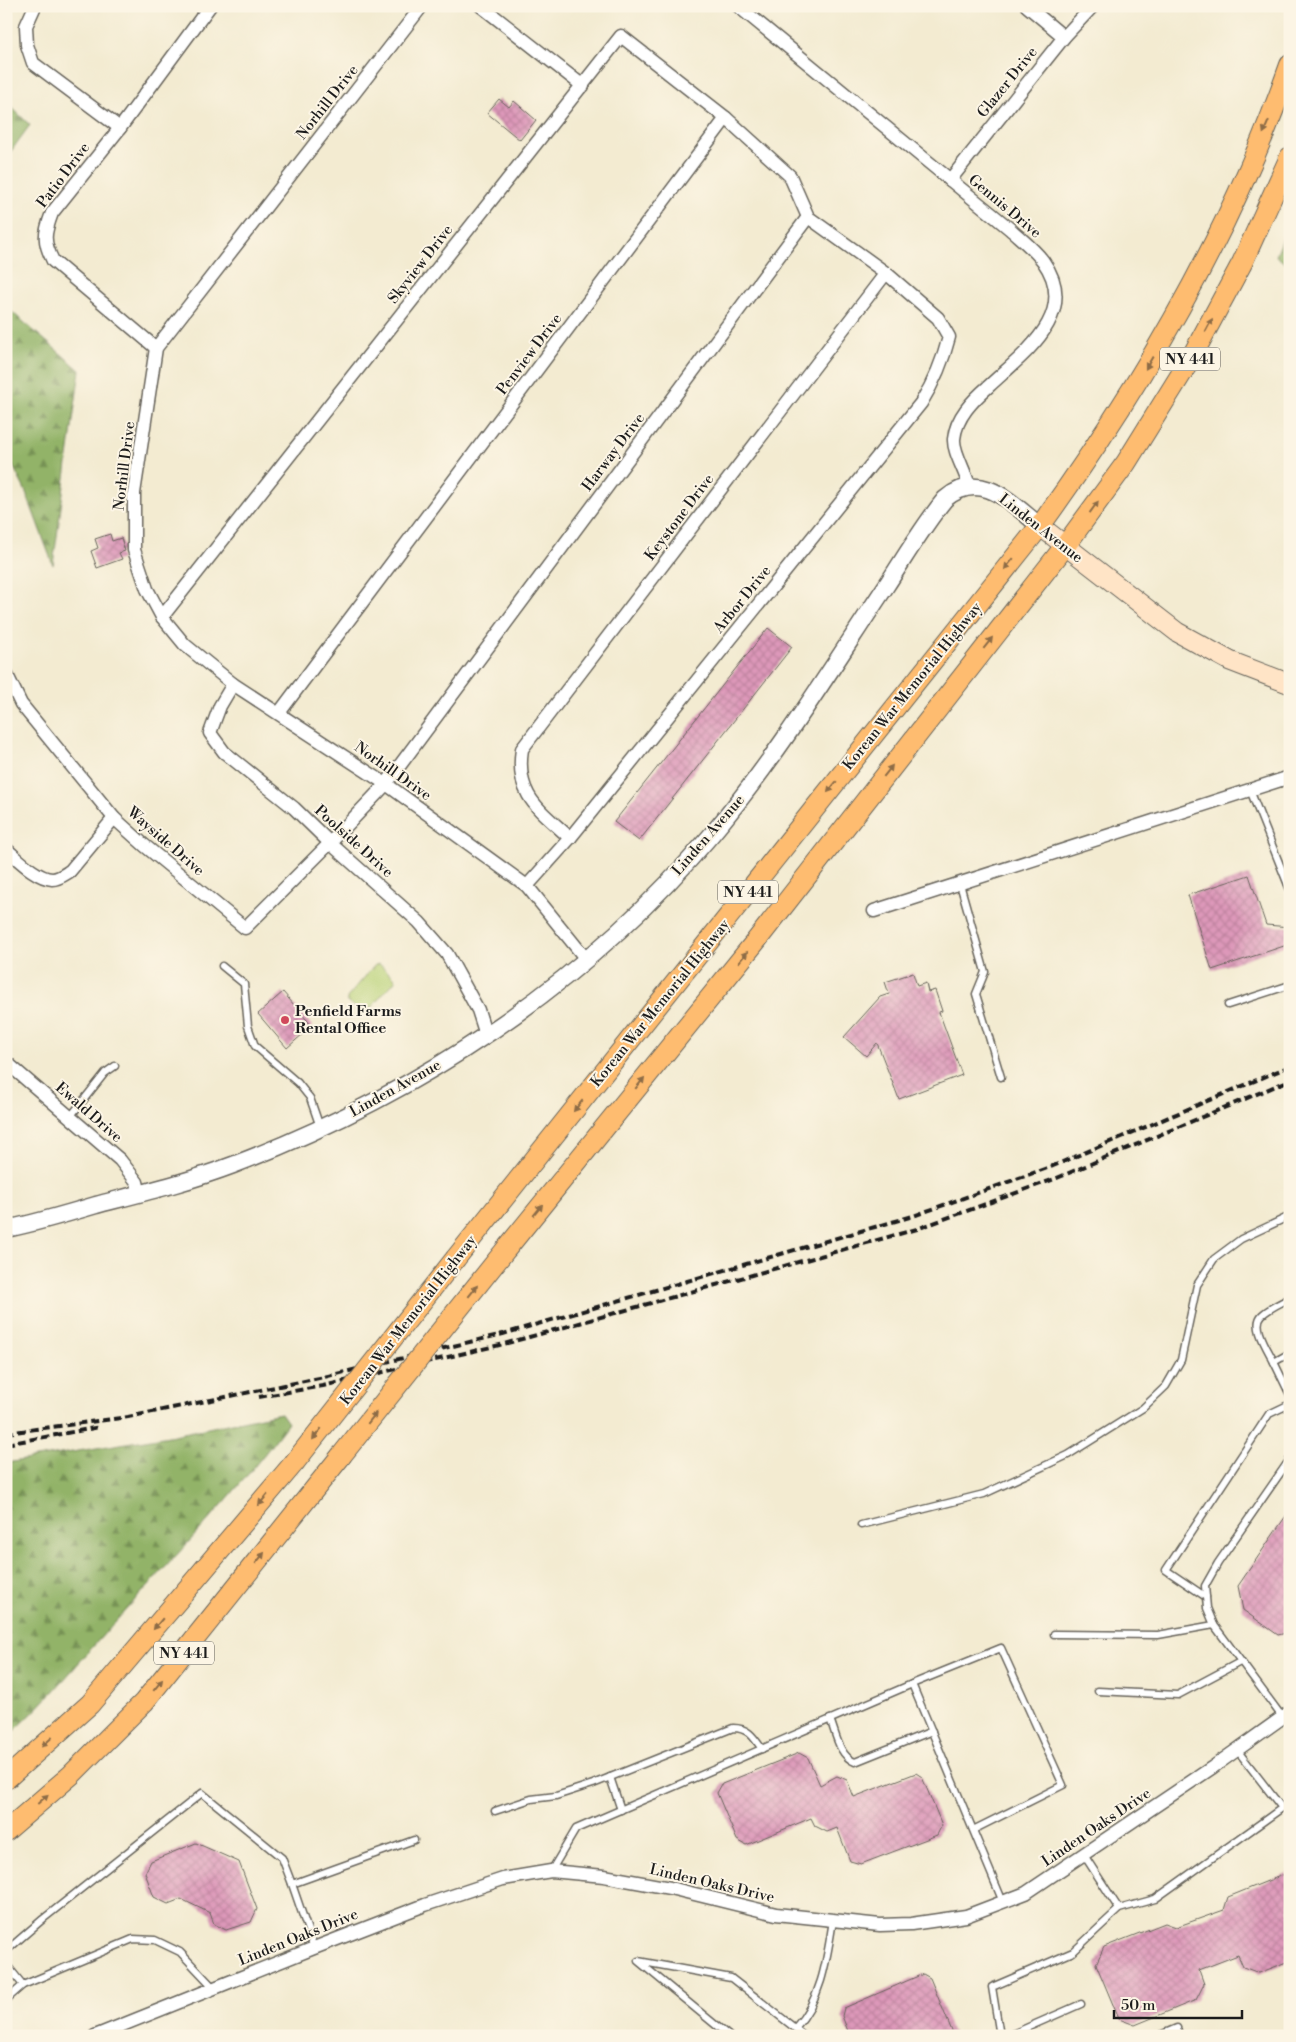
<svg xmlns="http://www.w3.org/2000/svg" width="1296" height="2042" font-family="'Libre Bodoni',serif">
	<defs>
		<pattern id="forest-firs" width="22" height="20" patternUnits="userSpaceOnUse" patternTransform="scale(1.25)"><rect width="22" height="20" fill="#92b367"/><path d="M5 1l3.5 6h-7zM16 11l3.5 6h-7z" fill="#769154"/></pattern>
		<pattern id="building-cross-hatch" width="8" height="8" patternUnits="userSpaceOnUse" patternTransform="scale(1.25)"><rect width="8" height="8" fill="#dd98b9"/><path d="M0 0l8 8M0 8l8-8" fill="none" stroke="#bd829e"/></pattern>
	</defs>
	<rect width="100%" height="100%" fill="#fcf5e5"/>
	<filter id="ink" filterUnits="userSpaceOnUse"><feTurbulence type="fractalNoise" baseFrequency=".02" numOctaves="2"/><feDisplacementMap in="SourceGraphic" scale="10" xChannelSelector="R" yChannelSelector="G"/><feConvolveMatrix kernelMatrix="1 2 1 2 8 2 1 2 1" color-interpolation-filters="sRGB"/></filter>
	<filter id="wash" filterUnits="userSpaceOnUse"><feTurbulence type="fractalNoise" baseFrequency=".0096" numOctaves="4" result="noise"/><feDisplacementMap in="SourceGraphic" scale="20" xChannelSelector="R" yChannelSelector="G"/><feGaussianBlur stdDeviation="1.12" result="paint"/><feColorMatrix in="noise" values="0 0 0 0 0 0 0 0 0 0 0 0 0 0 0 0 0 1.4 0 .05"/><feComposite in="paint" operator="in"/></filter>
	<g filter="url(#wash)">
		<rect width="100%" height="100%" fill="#f3ebd1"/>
		<path fill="#b8d176" stroke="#6a7649" d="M 379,964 L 395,978 L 395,981 L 366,1013 L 362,1013 L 348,1002 L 347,998 L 375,965 Z"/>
		<g fill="url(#forest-firs)" stroke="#576842">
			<path d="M 6,102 L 30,125 L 6,158 Z"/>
			<path d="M 1290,221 L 1290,267 L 1276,256 Z"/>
			<path d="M 6,307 L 80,370 L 53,565 L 25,490 L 6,452 Z"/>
			<path d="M 281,1413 L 288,1423 C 236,1495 173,1558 113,1624 C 78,1663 46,1703 6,1738 L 6,1463 L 169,1436 Z"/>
		</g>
		<g id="blocks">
			<g fill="url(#building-cross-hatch)">
				<path d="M 499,99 L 509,107 L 514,101 L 536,120 L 520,140 L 487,113 Z"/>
				<path d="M 110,534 L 112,541 L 121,538 L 125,551 L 119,553 L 122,559 L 97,568 L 91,551 L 98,548 L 95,539 Z"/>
				<path d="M 768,628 L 792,647 L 639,841 L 614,822 Z"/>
				<path d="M 1249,875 L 1266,925 L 1290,927 L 1290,944 L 1212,970 L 1188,895 Z"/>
				<path d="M 913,973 L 917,986 L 926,983 L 928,992 L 935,990 L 942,1011 L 939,1012 L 962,1075 L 899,1099 L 877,1043 L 866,1056 L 844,1037 L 880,997 L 889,994 L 885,982 Z"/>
				<path d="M 283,992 L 312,1026 L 287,1048 L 258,1014 Z"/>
				<path d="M 1290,1510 L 1290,1632 L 1278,1635 L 1243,1610 L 1238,1586 Z"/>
				<path d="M 799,1753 L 808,1758 L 820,1785 L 837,1776 L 847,1780 L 854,1797 L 916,1773 L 922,1777 L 942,1825 L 937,1835 L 861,1864 L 850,1861 L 837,1828 L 827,1832 L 815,1826 L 811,1818 L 746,1845 L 737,1840 L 717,1793 L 722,1784 Z"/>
				<path d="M 196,1843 L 239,1862 L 257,1909 L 251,1922 L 226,1930 L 214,1924 L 210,1913 L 181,1899 L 168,1904 L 154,1897 L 145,1873 L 151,1861 Z"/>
				<path d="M 1290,1872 L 1290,1961 L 1259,1973 L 1243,1967 L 1238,1955 L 1199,1970 L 1204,1984 L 1196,2000 L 1135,2025 L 1119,2019 L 1096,1964 L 1104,1947 L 1165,1923 L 1176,1927 L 1224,1910 L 1228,1897 Z"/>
				<path d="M 923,1974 L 930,1978 L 954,2036 L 850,2036 L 842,2016 L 844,2008 Z"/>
			</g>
		</g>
	</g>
	<g filter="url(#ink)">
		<use href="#blocks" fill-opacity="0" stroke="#67645b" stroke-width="1"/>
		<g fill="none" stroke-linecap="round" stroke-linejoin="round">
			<defs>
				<g id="service">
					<path d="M 1250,790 L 1290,890"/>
					<path d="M 960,884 L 985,972 L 976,994 L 1001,1077"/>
					<path d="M 222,966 L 244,984 L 248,1026 L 255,1046 L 298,1083 L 310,1098 L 320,1127"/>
					<path d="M 1228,1005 L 1290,985"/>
					<path d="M 70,1117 L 105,1073 L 115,1066"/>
					<path d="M 1290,1353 L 1274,1362 L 1290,1395"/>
					<path d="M 1274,1362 C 1269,1351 1251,1326 1262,1315 C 1269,1308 1281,1303 1290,1298"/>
					<path d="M 861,1525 L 984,1494 L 1068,1455 L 1143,1408 L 1166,1386 L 1181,1360 L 1197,1285 L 1214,1259 L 1241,1239 L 1290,1216"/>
					<path d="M 1206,1597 L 1166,1570 L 1269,1414 L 1290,1404"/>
					<path d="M 1054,1634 L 1158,1635 L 1214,1625"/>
					<path d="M 1098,1691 L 1178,1695 L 1240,1662"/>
					<path d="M 1283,1718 L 1214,1625 L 1207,1608 L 1205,1586 L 1218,1563 L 1290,1459"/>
					<path d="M 830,1719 C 836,1734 839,1756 855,1762 L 932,1731"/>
					<path d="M 610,1777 L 621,1810"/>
					<path d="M 1282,1808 L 1290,1806"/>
					<path d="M 495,1811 L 531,1799 L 556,1796 L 593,1784 L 733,1728 C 748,1728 753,1736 762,1749"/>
					<path d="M 973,1830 L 1063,1785 L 1001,1648 L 912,1684 L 1003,1902"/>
					<path d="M 1084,1855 L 1119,1909 L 1155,1899 L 1282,1808 L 1237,1750"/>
					<path d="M 551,1871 L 576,1829 L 912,1684"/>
					<path d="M 292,1884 L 314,1948"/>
					<path d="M 6,1951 L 43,1919 L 202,1793 L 282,1858 L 292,1884 L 414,1840"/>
					<path d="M 6,1964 L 23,1985"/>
					<path d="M 6,2000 L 23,1985 L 133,1939 L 155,1940 L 180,1952 L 214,1988"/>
					<path d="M 795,2028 C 822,1999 827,1958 833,1920"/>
					<path d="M 729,2036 L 638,1961 L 731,1978 L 805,2036"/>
					<path d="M 1000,2036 L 992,1987 L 1073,1952 L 1119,1909"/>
					<path d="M 1008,2036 L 1081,2004"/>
					<path d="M 1158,2036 L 1177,2028 L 1180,2036"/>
				</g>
				<g id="minor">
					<path d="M 35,6 L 26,26 L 27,45 L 33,63 L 120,128"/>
					<path d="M 422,6 L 156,348 L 134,493 L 134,550 L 147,589 L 162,617 L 185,645 L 233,684 L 386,784 L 527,886 L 586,959"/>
					<path d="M 481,6 L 583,86"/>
					<path d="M 738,6 L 1010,229 C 1021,239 1034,249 1043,261 C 1081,314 1024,353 989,386 C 973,400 956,417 954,439 C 953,452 966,472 969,486"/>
					<path d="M 1027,6 L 1064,37"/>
					<path d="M 950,180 L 1064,37 L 1093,6"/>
					<path d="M 156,348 L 53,261 C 43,241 44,234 52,213 L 120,128 L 210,6"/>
					<path d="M 162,617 L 621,36 L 726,118 L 790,176 L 808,217 L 886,273 L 938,318 L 949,337 C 943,361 934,382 921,403 L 570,838 L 527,886"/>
					<path d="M 6,673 L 21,704 L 114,818 L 144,845 L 245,928 L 330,843 L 386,784 L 808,217"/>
					<path d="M 233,684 L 220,706 L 210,733 L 224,752 L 294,808 L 330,843 L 419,922 L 447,954 L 478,1010 L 486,1035"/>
					<path d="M 279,713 L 726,118"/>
					<path d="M 570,838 C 539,809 515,796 522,749 L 886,273"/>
					<path d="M 6,849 C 18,859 36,878 52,879 C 59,879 65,874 70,871 L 114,818"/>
					<path d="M 874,911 L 1290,777"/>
					<path d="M 6,1062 L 120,1160 L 137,1182 L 140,1194"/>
					<path d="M 95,2036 L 314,1948 L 425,1905 L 503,1879 L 551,1871 L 604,1876 L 670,1888 L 776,1914 L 880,1925 L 911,1924 L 966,1916 L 1026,1893 L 1213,1767 L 1290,1712"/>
				</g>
				<path id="tertiary" d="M 6,1229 C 36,1223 66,1214 96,1205 C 142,1193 188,1182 233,1165 C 415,1096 586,984 712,834 C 777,757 830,670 886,586 C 905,557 923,526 945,499 C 981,468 1011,503 1040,526"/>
				<path id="secondary" d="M 1040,526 L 1177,632 L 1230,661 L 1290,684"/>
				<g id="primary">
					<path d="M 507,1248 L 756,941 L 1065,546 L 1126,463 L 1190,360 L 1242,263 L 1290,157"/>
					<path d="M 456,1258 L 1040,526 C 1143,384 1232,231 1290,65"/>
					<path d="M 6,1779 L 90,1704 L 294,1463"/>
					<path d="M 6,1831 L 71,1775 L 144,1702 L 341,1456"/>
				</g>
			</defs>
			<use href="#service" stroke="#67645b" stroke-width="9"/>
			<use href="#minor" stroke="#67645b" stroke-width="15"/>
			<use href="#tertiary" stroke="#67645b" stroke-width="19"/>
			<use href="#secondary" stroke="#67645b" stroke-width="21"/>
			<use href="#primary" stroke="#67645b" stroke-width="22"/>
			<use href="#service" stroke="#fff" stroke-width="6"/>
			<use href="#minor" stroke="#fff" stroke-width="12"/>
			<use href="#tertiary" stroke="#fff" stroke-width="16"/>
			<use href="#secondary" stroke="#ffe4c6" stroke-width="19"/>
			<use href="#primary" stroke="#febc70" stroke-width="20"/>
			<g stroke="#1c1c1c" stroke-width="4" stroke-dasharray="8 4" stroke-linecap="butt">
				<path d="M 259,1397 L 323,1386 L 504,1344 L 917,1229 L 1057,1178 L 1290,1080"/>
				<path d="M 6,1433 L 128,1417 L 324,1377 L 503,1334 L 913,1216 L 1053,1166 L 1290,1066"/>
				<path d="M 6,1444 L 100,1427"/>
			</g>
			<defs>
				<g id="primary-bridge">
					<path d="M 341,1456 L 507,1248"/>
					<path d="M 294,1463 L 456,1258"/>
				</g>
			</defs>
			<use href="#primary-bridge" stroke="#67645b" stroke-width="22" stroke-linecap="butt"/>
			<use href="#primary-bridge" stroke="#febc70" stroke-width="20"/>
		</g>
		<defs><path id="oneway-solid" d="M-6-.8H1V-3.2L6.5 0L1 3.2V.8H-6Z" transform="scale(1.25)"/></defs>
		<g fill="#8d6c46">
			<use href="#oneway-solid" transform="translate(1266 127) rotate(113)"/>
			<use href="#oneway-solid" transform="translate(1209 325) rotate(-62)"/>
			<use href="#oneway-solid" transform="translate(1149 363) rotate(120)"/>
			<use href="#oneway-solid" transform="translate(1094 507) rotate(-54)"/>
			<use href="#oneway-solid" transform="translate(1009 564) rotate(129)"/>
			<use href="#oneway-solid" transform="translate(988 643) rotate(-52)"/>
			<use href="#oneway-solid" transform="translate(888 771) rotate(-52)"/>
			<use href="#oneway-solid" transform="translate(832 787) rotate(129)"/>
			<use href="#oneway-solid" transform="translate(743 957) rotate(-51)"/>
			<use href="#oneway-solid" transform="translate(640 1083) rotate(-51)"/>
			<use href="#oneway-solid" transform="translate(578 1106) rotate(129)"/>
			<use href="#oneway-solid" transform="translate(538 1210) rotate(-51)"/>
			<use href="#oneway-solid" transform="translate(473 1291) rotate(-52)"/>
			<use href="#oneway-solid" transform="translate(372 1418) rotate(-52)"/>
			<use href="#oneway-solid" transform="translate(317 1434) rotate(128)"/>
			<use href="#oneway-solid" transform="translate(263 1500) rotate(130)"/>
			<use href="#oneway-solid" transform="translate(260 1558) rotate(-51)"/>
			<use href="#oneway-solid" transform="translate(158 1624) rotate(130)"/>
			<use href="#oneway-solid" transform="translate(158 1685) rotate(-51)"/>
			<use href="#oneway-solid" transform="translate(47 1742) rotate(138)"/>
			<use href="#oneway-solid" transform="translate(43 1799) rotate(-41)"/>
		</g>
	</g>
	<circle fill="#d1495b" stroke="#fcf5e5" stroke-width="2" cx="285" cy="1020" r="5"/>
	<g text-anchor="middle" stroke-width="4" stroke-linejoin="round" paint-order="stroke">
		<g fill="#fcf5e5" stroke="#5f5d58" stroke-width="1">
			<rect x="1160" y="347.5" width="60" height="23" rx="4"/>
			<rect x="718" y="880.5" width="60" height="23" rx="4"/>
			<rect x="154" y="1641.5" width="60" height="23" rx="4"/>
		</g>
		<g font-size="14" font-weight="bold" fill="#1c1c1c">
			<text x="1190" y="364">NY 441</text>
			<text x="748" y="897">NY 441</text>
			<text x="184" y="1658">NY 441</text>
		</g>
		<g font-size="15" fill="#1c1c1c" stroke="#fcf5e5">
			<text transform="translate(1007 82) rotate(-51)" y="5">Glazer Drive</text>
			<text transform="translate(327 102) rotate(-52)" y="5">Norhill Drive</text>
			<text transform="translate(63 175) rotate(-53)" y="5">Patio Drive</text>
			<text transform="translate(1005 206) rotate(40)" y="5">Gennis Drive</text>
			<text transform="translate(420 264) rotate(-52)" y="5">Skyview Drive</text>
			<text transform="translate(529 354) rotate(-53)" y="5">Penview Drive</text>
			<text transform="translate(613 452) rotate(-53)" y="5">Harway Drive</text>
			<text transform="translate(124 466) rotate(-83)" y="5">Norhill Drive</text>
			<text transform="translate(679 517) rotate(-53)" y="5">Keystone Drive</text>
			<text transform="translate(1041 528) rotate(38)" y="5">Linden Avenue</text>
			<text transform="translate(742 599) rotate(-51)" y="5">Arbor Drive</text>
			<text transform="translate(912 686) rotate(-51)" y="5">Korean War Memorial Highway</text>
			<text transform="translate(393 771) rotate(35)" y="5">Norhill Drive</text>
			<text transform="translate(708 835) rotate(-49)" y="5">Linden Avenue</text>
			<text transform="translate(166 841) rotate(41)" y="5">Wayside Drive</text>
			<text transform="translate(354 841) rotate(42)" y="5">Poolside Drive</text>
			<text transform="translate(660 1003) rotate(-51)" y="5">Korean War Memorial Highway</text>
			<text transform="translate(395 1088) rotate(-29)" y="5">Linden Avenue</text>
			<text transform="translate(89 1112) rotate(41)" y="5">Ewald Drive</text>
			<text transform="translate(408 1320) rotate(-52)" y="5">Korean War Memorial Highway</text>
			<text transform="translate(1096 1827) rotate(-34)" y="5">Linden Oaks Drive</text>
			<text transform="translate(712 1883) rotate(13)" y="5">Linden Oaks Drive</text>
			<text transform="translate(298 1937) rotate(-22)" y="5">Linden Oaks Drive</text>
		</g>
		<g font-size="15" font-weight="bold" fill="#1c1c1c" stroke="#fcf5e5" text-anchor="start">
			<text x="295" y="1016">Penfield Farms<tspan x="295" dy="17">Rental Office</tspan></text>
		</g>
	</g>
	<rect width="1296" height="2042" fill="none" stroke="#fcf5e5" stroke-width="25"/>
	<path d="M1114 2010v8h128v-8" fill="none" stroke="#1c1c1c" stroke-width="2.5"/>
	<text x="1121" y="2010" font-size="15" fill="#1c1c1c" stroke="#fcf5e5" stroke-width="4" paint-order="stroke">50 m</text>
</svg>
